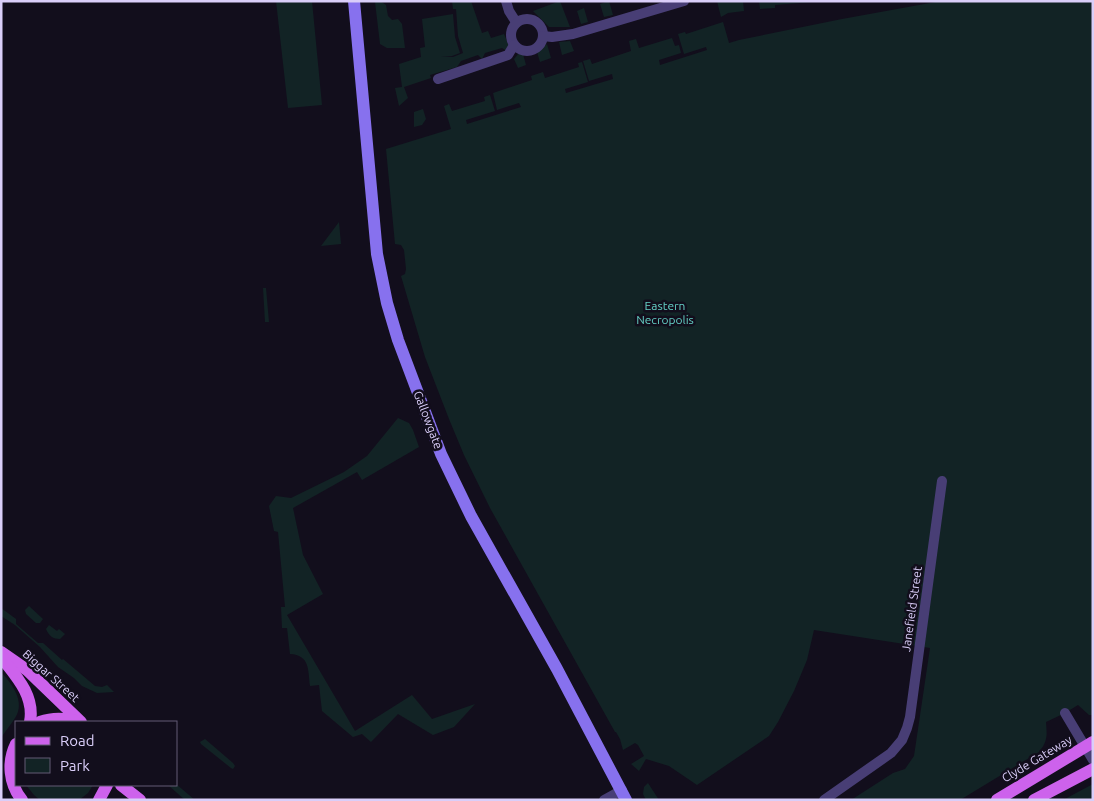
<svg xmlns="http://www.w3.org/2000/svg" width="1094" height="801" font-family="Ubuntu,sans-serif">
	<rect width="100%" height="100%" fill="#120e1c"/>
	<g fill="#122325">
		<path d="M 276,1 L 312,1 L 322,105 L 288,108 Z"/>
		<path d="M 380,1 L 386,5 L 388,16 L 392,20 L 398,19 L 402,24 L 405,48 L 387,48 L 380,44 L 375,2 Z"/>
		<path d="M 452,1 L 471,1 L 482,33 L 488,31 L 491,38 L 504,34 L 511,50 L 507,51 L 502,48 L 485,53 L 482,59 L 478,55 L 461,61 L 457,67 L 430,75 L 431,78 L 404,87 L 408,98 L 399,106 L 395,88 L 402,87 L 399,64 L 421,57 L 420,48 L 425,47 L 422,19 L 453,14 L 455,37 L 460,53 L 452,56 L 441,56 L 453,57 L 463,53 L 458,36 L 456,9 L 453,9 Z"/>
		<path d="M 560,1 L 570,27 L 549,27 L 533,11 Z"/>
		<path d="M 609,1 L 613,15 L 604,17 L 600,4 Z"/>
		<path d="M 717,1 L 743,1 L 744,11 L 728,13 L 721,17 Z"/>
		<path d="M 759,1 L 812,1 L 812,2 L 775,5 L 775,8 L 760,9 Z"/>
		<path d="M 941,1 L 1093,1 L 1093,715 L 1089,715 L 1078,705 L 1065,713 L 1046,722 C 1047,735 1048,741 1039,752 L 960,800 L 851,800 L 893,773 L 905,769 L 914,756 L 930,648 L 814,630 L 807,660 L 794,691 L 778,722 L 769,736 L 697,785 L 669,766 L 646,759 L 639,771 L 631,764 L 644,756 L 638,745 L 635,743 L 623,750 L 620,739 L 616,732 L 615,732 L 490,508 L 464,455 L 449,419 L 425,357 L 401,276 L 405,274 L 406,269 L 404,250 L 401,245 L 395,244 L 386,149 L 451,129 L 444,106 L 449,104 L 452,111 L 485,101 L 484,97 L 490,95 L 495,111 L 466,120 L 467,124 L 521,107 L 519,103 L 497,110 L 493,93 L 532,80 L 531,76 L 543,72 L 545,78 L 579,67 L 578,63 L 582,62 L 588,82 L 565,89 L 566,93 L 613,79 L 612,74 L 589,81 L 583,61 L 590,59 L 592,64 L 631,51 L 629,41 L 636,39 L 639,48 L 672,38 L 675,46 L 679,45 L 681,53 L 659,60 L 660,65 L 707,50 L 706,47 L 684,54 L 678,34 L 685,32 L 686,34 L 723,22 L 729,43 L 739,40 L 842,19 Z"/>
		<path d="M 584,8 L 588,22 L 581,24 L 577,11 Z"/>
		<path d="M 570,41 L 574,51 L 562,55 L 559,42 Z"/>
		<path d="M 547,44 L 551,58 L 540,62 L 537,52 Z"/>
		<path d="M 519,53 L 523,54 L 526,65 L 518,68 L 514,59 Z"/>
		<path d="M 423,109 L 426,119 L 422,125 L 414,127 L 414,112 Z"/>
		<path d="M 339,222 L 341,244 L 321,246 Z"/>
		<path d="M 263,288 L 266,288 L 269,322 L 265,322 Z"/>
		<path d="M 398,418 L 409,423 L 413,430 L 419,447 L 362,480 L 357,472 L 293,508 L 303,555 L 323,594 L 287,615 L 355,731 L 412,695 L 432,719 L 475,704 L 454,727 L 433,735 L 398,714 L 371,742 L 362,734 L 353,737 L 322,711 L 319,685 L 310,686 C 308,670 310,655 290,654 L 287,628 L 282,628 L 281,607 L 285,607 L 278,532 L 274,531 L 269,506 L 276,496 L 291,498 L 344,472 L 367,456 Z"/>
		<path d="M 29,606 L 43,619 L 40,623 L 36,623 L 26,614 L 25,610 Z"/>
		<path d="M 1,608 L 16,619 L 16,624 L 38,643 L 43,643 L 62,660 L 63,659 L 95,686 L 102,687 L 107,685 L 114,692 L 97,693 L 82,686 L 74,678 L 58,667 L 40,647 L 15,625 L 1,616 Z"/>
		<path d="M 49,625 L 57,631 L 59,629 L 65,634 L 60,639 C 53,639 49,636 46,629 Z"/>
		<path d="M 1,672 C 12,684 26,702 15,718 C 11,725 5,731 1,738 Z"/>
		<path d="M 205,739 L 233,763 L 235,766 L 233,769 L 231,768 L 201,744 L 200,742 Z"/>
		<path d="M 648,783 L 659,800 L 646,800 L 643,794 L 644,787 Z"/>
		<path d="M 176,784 L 195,800 L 185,800 L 168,785 Z"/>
		<path d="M 1093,784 L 1093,800 L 1063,800 Z"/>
		<path d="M 26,785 L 93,785 L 88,793 L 79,800 L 40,800 L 34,795 Z"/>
	</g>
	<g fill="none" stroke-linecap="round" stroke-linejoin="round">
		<g stroke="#483e75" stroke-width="10">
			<path d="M 506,1 L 509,11 L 516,22"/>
			<circle cx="527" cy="35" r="16"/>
			<path d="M 543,36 L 552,37 L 573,34 L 684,1"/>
			<path d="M 438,79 L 508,55 L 514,45"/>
			<path d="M 1065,713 L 1093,760"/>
			<path d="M 604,800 L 622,790"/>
			<path d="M 824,800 L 891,753 L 902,740 L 907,728 L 910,717 L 942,481"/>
		</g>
		<path stroke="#8771ee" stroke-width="12" d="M 354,1 L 377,254 L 387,303 L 398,340 L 441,454 L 471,516 L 557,669 L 626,800"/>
		<g stroke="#cd62ec" stroke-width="12">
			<path d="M 1,652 L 27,670 L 81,722"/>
			<path d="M 1,657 C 16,676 35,696 30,722"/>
			<path d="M 40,722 C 54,717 66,718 79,722"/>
			<path d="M 16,744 C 7,762 9,784 22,800"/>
			<path d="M 121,785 L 140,800"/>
			<path d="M 99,800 L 107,785"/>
			<path d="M 997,800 L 1093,742"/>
			<path d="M 1034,800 L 1093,769"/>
		</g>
	</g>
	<g text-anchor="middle" stroke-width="5" stroke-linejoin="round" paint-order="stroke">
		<g font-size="12" fill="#64cfc5" stroke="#120e1c">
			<text x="665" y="310">Eastern<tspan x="665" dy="14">Necropolis</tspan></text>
		</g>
		<g font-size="12" fill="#dacef9" stroke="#120e1c">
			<text transform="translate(428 420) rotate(69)" y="4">Gallowgate</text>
			<text transform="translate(912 609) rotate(-82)" y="4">Janefield Street</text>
			<text transform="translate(51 676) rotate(42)" y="4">Biggar Street</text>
			<text transform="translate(1037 759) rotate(-31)" y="4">Clyde Gateway</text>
		</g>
	</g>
	<rect width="1094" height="801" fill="none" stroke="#dacef9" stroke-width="5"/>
	<rect x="15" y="721" width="162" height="65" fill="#120e1c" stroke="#625b74"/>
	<rect x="25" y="737" width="25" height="8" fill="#cd62ec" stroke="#625b74"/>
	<text x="60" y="746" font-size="15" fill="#dacef9">Road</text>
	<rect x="25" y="758" width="25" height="15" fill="#122325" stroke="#625b74"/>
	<text x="60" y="771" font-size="15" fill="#dacef9">Park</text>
</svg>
